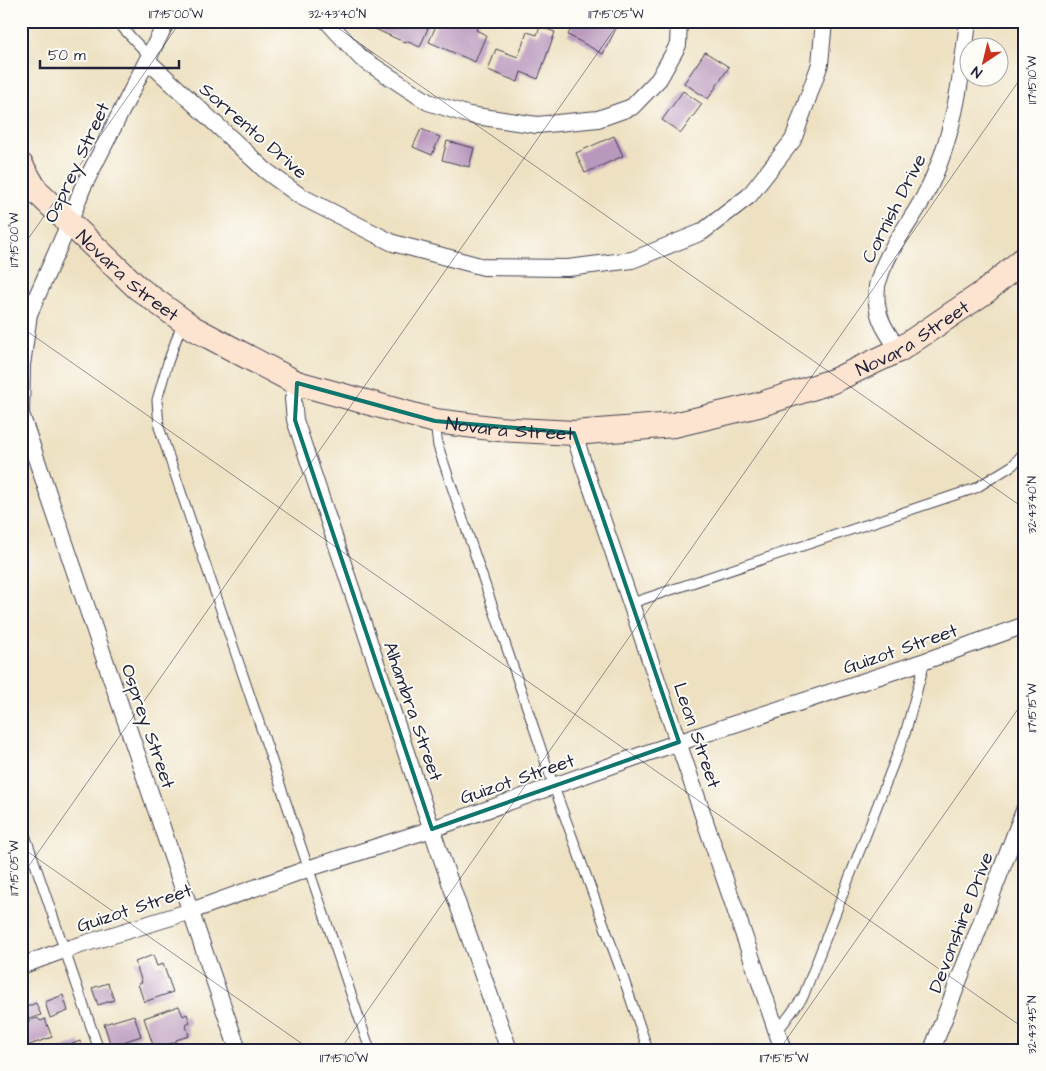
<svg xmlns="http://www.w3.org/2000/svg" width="1046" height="1071" font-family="'Architects Daughter',sans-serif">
	<rect width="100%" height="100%" fill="#fdfcf7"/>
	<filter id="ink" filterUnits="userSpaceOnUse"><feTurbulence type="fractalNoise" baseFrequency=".02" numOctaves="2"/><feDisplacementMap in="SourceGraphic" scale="10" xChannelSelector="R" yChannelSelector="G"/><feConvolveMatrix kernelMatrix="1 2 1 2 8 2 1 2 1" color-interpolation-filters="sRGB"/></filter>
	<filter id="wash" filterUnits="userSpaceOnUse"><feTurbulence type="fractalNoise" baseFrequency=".0096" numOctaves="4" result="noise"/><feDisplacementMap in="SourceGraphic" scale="20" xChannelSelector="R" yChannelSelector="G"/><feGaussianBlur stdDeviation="1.12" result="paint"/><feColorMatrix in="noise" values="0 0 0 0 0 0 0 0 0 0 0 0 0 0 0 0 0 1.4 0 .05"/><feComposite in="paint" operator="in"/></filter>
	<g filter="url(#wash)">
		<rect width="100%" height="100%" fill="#eee1c2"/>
		<g id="blocks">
			<g fill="#b998bd">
				<path d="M 376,21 L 431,21 L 420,47 L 406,41 L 406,43 L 373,28 Z"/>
				<path d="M 438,21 L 480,21 L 476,30 L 486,35 L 475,62 L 429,42 Z"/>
				<path d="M 575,21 L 620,21 L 603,54 L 568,35 Z"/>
				<path d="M 540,27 L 555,32 L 538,79 L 521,72 L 518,82 L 488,70 L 496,49 L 518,57 L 527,32 L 537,35 Z"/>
				<path d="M 705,52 L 729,67 L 708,99 L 684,83 Z"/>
				<path d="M 683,91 L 702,104 L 681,133 L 662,120 Z"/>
				<path d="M 421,129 L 440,137 L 432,155 L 413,147 Z"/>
				<path d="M 614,136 L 623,156 L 585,173 L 576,153 Z"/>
				<path d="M 447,141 L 474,148 L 469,167 L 442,160 Z"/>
				<path d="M 153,955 L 157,966 L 163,964 L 173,992 L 144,1002 L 138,984 L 142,982 L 135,962 Z"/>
				<path d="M 108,983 L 114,1000 L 98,1005 L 92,988 Z"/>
				<path d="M 63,995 L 68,1011 L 50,1018 L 45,1002 Z"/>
				<path d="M 36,1003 L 41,1015 L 28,1019 L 29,1021 L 37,1018 L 41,1021 L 45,1019 L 52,1037 L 21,1048 L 21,1009 Z"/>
				<path d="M 179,1006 L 183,1016 L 187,1014 L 190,1023 L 186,1025 L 189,1036 L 176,1040 L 176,1042 L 154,1048 L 144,1018 Z"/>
				<path d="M 134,1015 L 141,1036 L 111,1046 L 104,1024 Z"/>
				<path d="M 80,1041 L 82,1050 L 57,1050 Z"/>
			</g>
		</g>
	</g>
	<g filter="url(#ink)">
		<use href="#blocks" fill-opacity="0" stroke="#413f4f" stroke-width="1"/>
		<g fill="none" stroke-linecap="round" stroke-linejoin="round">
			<defs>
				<g id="lane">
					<path d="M 116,21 L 150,57"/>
					<path d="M 1022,21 L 1025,25"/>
					<path d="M 183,321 L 168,362 L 157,400 L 159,427 L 370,1050"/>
					<path d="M 435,423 L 438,446 L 554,787 L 621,971 L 648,1050"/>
					<path d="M 632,603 L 976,488 L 1013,465 L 1025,451"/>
					<path d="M 21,823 L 99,1050"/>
					<path d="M 777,1032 L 803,997 L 905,734 L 925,661"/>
				</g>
				<g id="street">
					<path d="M 327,21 L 361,58 L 428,102 L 469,115 L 537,125 L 598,119 L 632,107 L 659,79 L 678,45 L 679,21"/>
					<path d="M 148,61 L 266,171 L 300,196 L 393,243 L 484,267 L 568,268 L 632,260 L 702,232 L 749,196 L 793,140 L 820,64 L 824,21"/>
					<path d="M 899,350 C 884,329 874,314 877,287 C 877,283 880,278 881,273 C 891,245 910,223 924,197 C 953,143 961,82 968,21"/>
					<path d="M 297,383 L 293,399 L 295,420 L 438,848 L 509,1050"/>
					<path d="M 21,412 L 22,365 L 29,314 L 69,224 L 82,189 L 167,21"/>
					<path d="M 21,414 L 238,1050"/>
					<path d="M 574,433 L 583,463 L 783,1050"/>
					<path d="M 21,966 L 64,950 L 191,911 L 310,868 L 432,829 L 650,752 L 925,661 L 1025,625"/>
					<path d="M 932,1050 L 1025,808"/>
				</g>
				<g id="secondary">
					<path d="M 21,165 L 37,192"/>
					<path id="s1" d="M 21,188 L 37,192 L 138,288 L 193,328 L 297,383 L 435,421 L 499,429 L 574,433 L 674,425 L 758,405 L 833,381 L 899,350 L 986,291 L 1025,258"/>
				</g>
			</defs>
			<use href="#lane" stroke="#413f4f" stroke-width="11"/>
			<use href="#street" stroke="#413f4f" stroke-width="18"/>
			<use href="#secondary" stroke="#413f4f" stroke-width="26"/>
			<use href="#lane" stroke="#fff" stroke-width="9"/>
			<use href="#street" stroke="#fff" stroke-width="16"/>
			<use href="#secondary" stroke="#fde4d0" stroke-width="24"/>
		</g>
	</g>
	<path fill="none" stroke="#0f766e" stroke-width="4" stroke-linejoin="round" d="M 297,383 L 435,421 L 574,433 L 679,742 L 432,829 L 295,420 Z"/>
	<path fill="none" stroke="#22223b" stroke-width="1" stroke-opacity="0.45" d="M 328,21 L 1025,509M 21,249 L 181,21M 21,327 L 1025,1029M 21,847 L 311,1050M 21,877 L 620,21M 340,1050 L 1025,72M 779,1050 L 1025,699"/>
	<g text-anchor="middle" stroke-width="4" stroke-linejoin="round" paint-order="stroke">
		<g font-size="19" fill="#22223b" stroke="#fdfcf7">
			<text transform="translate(254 130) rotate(41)" y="7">Sorrento Drive</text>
			<text transform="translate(76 162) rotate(-65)" y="7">Osprey Street</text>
			<text transform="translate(893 208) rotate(-63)" y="7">Cornish Drive</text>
			<text dy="7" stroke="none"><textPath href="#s1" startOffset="140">Novara Street</textPath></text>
			<text dy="7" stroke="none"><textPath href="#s1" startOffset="980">Novara Street</textPath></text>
			<text dy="7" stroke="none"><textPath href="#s1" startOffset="560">Novara Street</textPath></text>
			<text transform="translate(900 648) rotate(-19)" y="7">Guizot Street</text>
			<text transform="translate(414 711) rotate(71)" y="7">Alhambra Street</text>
			<text transform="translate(149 726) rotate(71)" y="7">Osprey Street</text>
			<text transform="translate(698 735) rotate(71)" y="7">Leon Street</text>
			<text transform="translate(517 778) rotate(-19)" y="7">Guizot Street</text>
			<text transform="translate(134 907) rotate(-18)" y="7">Guizot Street</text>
			<text transform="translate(960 922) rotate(-69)" y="7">Devonshire Drive</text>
		</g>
	</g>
	<rect width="1046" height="1071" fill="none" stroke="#fdfcf7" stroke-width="55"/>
	<g transform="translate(984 62) rotate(215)"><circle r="24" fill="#fdfcf7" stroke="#a5a5ac"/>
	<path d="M0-4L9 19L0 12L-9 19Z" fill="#c8321e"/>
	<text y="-8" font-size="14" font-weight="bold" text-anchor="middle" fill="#22223b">N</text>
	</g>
	<path d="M40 60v8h139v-8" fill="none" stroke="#22223b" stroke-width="2.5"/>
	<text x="48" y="60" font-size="15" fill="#22223b" stroke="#fdfcf7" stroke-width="4" paint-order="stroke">50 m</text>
	<rect x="28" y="28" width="990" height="1016" fill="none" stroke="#22223b" stroke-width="2"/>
	<g font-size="12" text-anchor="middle" fill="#22223b">
		<text x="176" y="18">117°15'00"W</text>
		<text x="337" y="18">32°43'40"N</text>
		<text x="616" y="18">117°15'05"W</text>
		<text transform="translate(1032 80) rotate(-90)" y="4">117°15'10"W</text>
		<text transform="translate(14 240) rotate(-90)" y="4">117°15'00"W</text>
		<text transform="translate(1032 505) rotate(-90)" y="4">32°43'40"N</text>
		<text transform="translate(1032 708) rotate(-90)" y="4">117°15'15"W</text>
		<text transform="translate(14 868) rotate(-90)" y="4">117°15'05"W</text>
		<text transform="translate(1032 1025) rotate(-90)" y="4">32°43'45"N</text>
		<text x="344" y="1062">117°15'10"W</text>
		<text x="784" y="1062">117°15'15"W</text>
	</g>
</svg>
